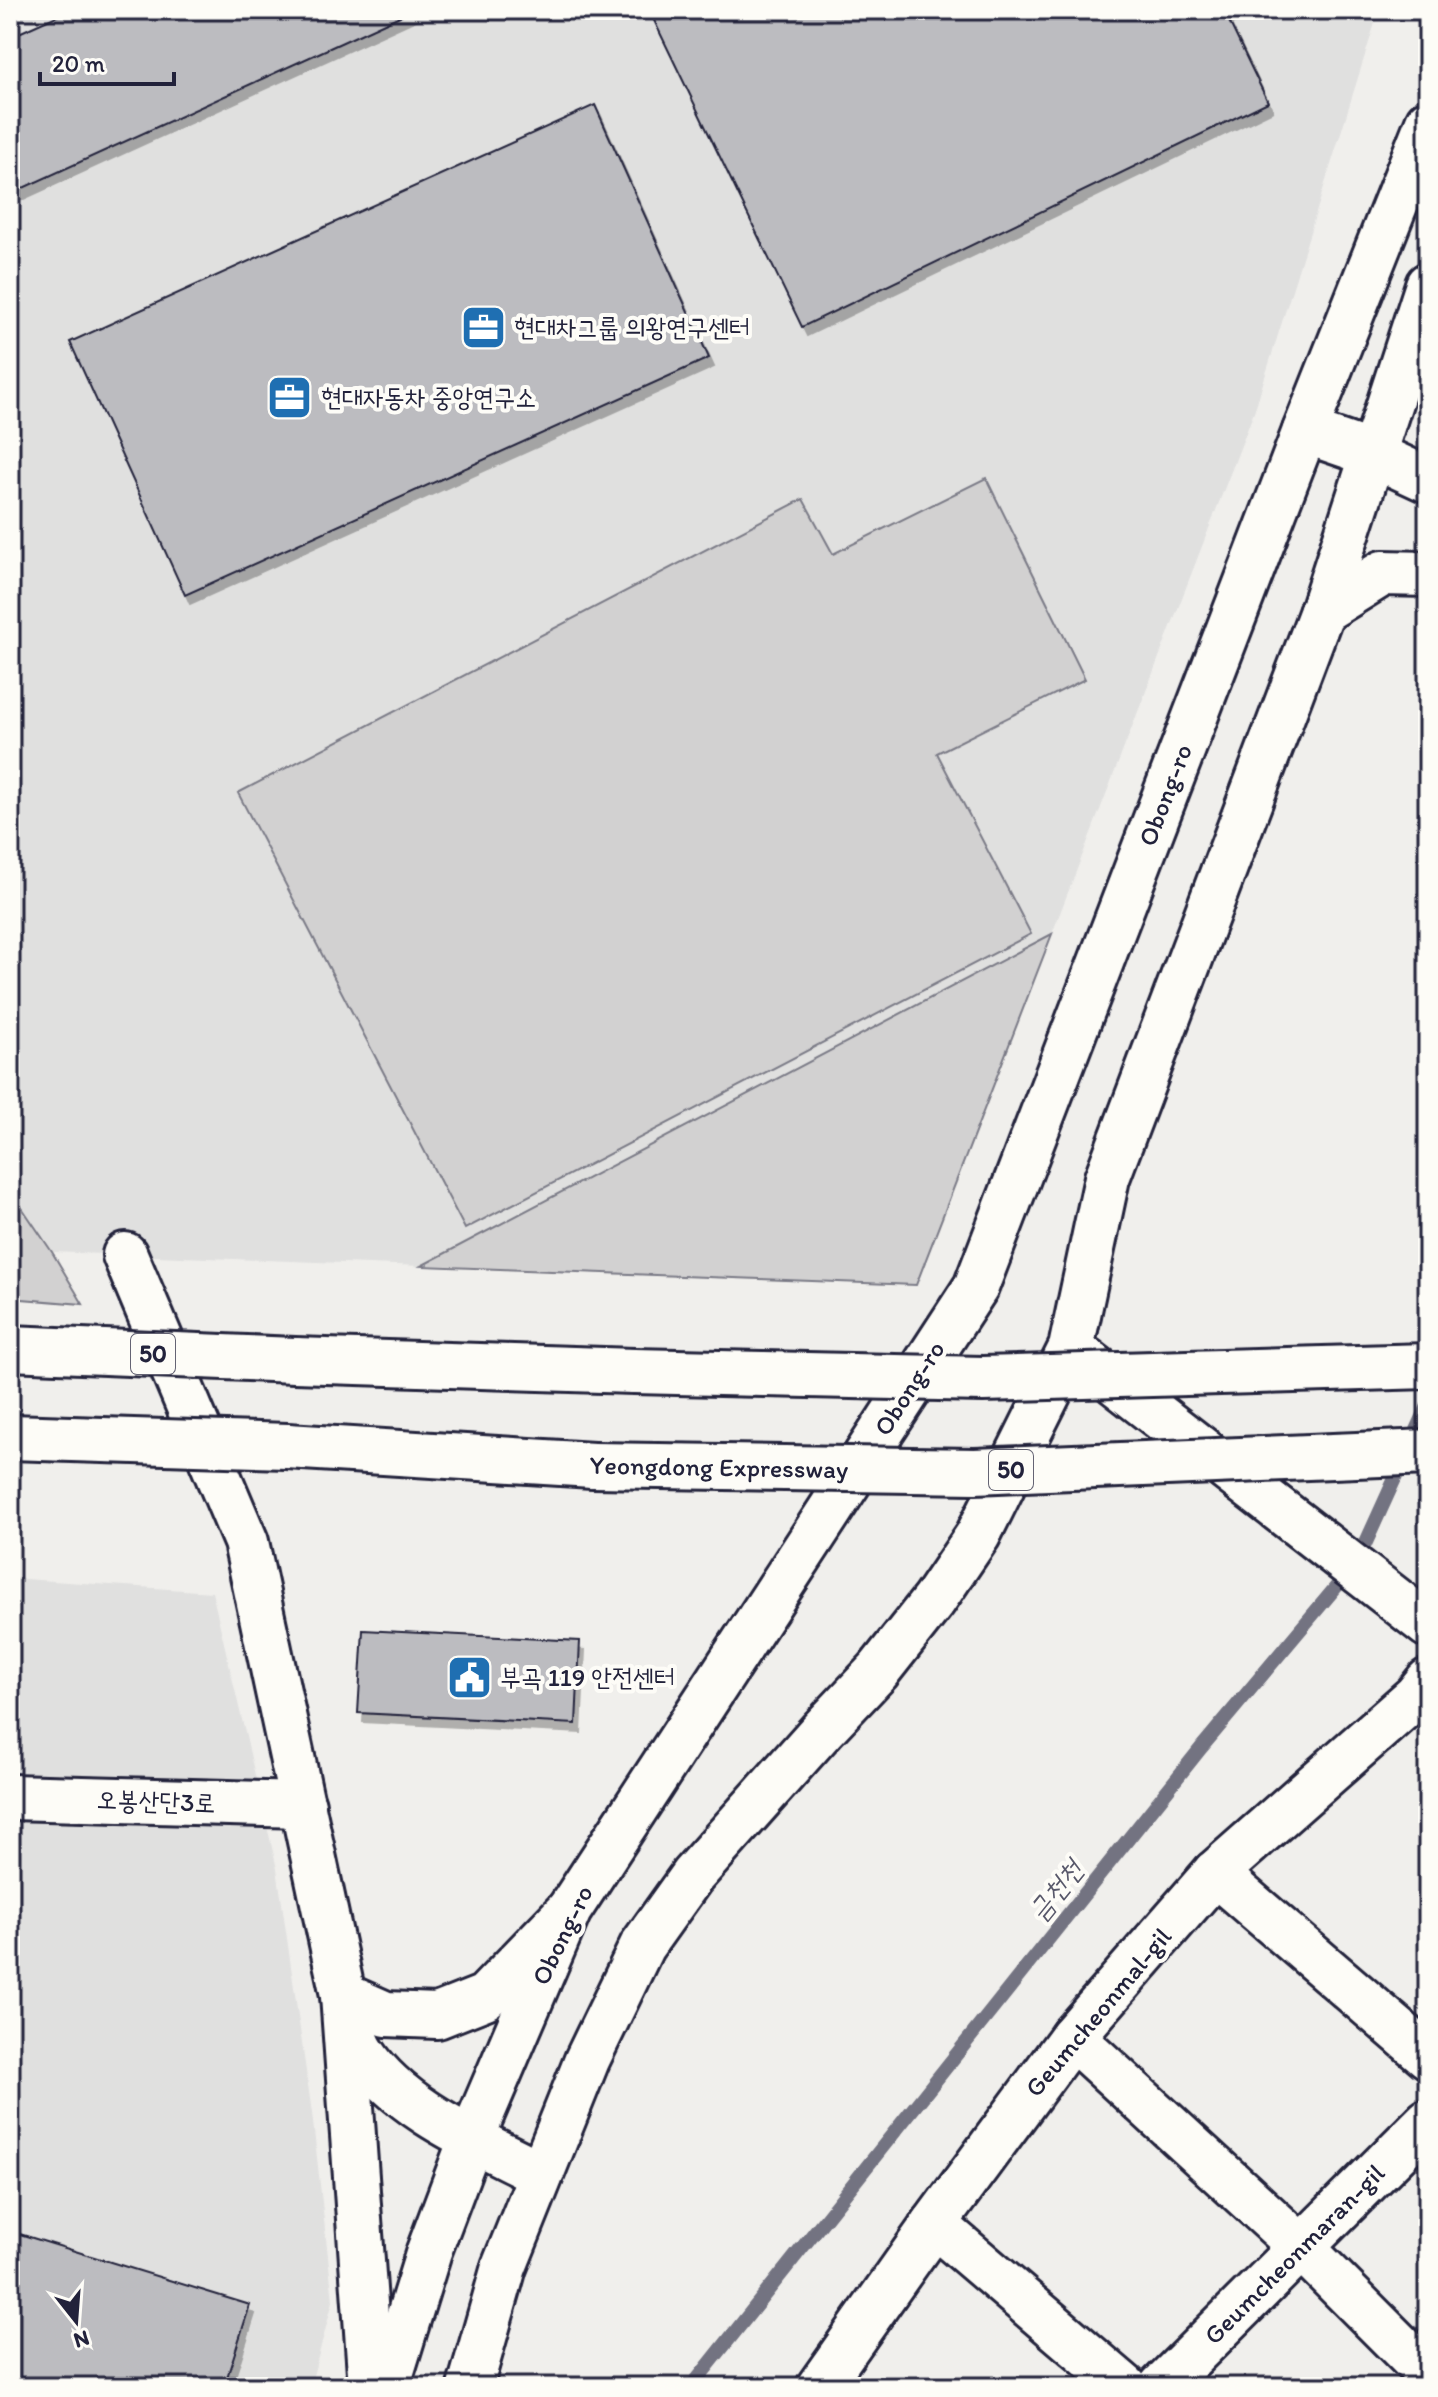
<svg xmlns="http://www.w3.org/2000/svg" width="1438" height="2397" font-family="Itim,'Poor Story',sans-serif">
	<defs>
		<filter id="shadow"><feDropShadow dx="5" dy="9" stdDeviation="0" flood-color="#0004"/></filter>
	</defs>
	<rect width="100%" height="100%" fill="#f0efec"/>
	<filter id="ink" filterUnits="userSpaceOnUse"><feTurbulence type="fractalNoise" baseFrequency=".0125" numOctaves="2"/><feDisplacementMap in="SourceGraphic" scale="16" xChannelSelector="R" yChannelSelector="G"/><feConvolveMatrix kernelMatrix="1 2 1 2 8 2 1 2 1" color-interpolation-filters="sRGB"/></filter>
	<g filter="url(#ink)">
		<g fill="#e0e0df">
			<path d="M 10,10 L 1379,10 L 1254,412 L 916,1285 L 52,1252 L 10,1190 Z"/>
			<path d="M 10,1578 L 212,1592 L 277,1869 L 312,2113 L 333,2301 L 310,2387 L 10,2387 Z"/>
		</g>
		<g fill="#d2d1d1" stroke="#7a7a86" stroke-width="2">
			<path d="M 986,478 L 1085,679 L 937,753 L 1031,934 L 465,1229 L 238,793 L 803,499 L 833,554 Z"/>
			<path d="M 1052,934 L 916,1285 L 421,1266 Z"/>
			<path d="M 10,1190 L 52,1252 L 83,1304 L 10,1298 Z"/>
		</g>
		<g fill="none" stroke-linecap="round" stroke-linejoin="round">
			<path stroke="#737381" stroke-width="14" d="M 691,2387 L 1201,1748 L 1357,1562 L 1428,1406"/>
		</g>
		<g fill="#bcbcc0" stroke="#22223b" stroke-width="2" filter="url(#shadow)">
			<path d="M 70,10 L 413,10 L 10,194 L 10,37 Z"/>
			<path d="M 649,10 L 1236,10 L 1226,15 L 1268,102 L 802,327 Z"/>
			<path d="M 595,105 L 709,358 L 185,595 L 70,342 Z"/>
			<path d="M 363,1630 L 580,1641 L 576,1724 L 358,1713 Z"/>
			<path d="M 10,2231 L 250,2305 L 224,2387 L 10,2387 Z"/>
		</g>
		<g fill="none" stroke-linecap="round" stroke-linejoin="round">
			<defs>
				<g id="minor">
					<path d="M 1322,611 L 1383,573 L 1428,574"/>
					<path d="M 125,1255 L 246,1542 L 343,1995 C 349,2013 353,2038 363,2053 C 401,2111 482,2143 541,2174"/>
					<path d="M 1085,1359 L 1428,1625"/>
					<path d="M 10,1797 L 303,1805"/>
					<path d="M 1215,1873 L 1428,2056"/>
					<path d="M 1072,2037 L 1301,2247 L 1428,2374"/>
					<path d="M 934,2224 L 1125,2387"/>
					<path d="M 371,2387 L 343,1995 L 386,2014 L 437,2016 L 485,1997 L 568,1911"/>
					<path d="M 819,2387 L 934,2224 L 1072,2037 L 1215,1873 L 1416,1696 L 1428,1681"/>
					<path d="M 1161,2387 L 1428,2121"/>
				</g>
				<g id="tertiary">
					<path d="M 1305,431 L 1372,454 L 1428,480"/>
					<path d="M 387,2387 L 429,2251 L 472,2137 L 569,1910 L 976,1287 L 1305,431 L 1428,122"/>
					<path d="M 470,2387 L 504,2267 L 587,2060 L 642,1946 L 692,1876 L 823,1729 L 878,1671 L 934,1600 L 978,1535 L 1071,1348 L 1107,1178 L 1322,611 L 1428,285"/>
				</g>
				<g id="motorway">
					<path d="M 295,1360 L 634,1371"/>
					<path d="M 287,1446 L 593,1465"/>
				</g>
			</defs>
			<use href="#minor" stroke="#22223b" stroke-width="50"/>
			<use href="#tertiary" stroke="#22223b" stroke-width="50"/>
			<use href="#motorway" stroke="#22223b" stroke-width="50"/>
			<use href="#minor" stroke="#fdfcf7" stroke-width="44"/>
			<use href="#tertiary" stroke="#fdfcf7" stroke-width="44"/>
			<use href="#motorway" stroke="#fdfcf7" stroke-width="44"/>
			<defs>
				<g id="motorway-bridge">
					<path d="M 10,1348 L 295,1360"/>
					<path d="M 634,1371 L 983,1379 L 1428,1366"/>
					<path d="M 10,1437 L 287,1446"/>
					<path d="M 593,1465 L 975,1471 L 1428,1452"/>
				</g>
			</defs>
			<use href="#motorway-bridge" stroke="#22223b" stroke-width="50" stroke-linecap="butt"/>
			<use href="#motorway-bridge" stroke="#fdfcf7" stroke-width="44"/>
		</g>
	</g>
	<defs>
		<symbol id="office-square" viewBox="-11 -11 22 22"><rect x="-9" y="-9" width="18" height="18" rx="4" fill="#1f6fb2" stroke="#fdfcf7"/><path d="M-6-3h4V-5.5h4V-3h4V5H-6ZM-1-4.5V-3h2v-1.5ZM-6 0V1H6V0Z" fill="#fff"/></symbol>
		<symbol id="civic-square" viewBox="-11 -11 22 22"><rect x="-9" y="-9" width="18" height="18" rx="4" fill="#1f6fb2" stroke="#fdfcf7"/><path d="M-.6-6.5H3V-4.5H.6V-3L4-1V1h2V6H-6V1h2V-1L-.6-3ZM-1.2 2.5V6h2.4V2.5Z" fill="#fff"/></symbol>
	</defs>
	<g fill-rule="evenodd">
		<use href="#office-square" x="458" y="302" width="51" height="51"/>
		<use href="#office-square" x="264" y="372" width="51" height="51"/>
		<use href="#civic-square" x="444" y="1652" width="51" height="51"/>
	</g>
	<g text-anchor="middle" stroke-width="8" stroke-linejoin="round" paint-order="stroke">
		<g fill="#fdfcf7" stroke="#646373" stroke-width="2">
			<rect x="131" y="1334" width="44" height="40" rx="6"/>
			<rect x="989" y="1450" width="44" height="40" rx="6"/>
		</g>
		<g font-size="24" font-weight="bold" fill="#22223b">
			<text x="153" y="1362">50</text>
			<text x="1011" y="1478">50</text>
		</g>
		<g font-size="26" fill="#22223b" stroke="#fdfcf7" text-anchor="start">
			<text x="514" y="336">현대차그룹 의왕연구센터</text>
			<text x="321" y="406">현대자동차 중앙연구소</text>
			<text x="500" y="1686">부곡 119 안전센터</text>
		</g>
		<g font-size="26" fill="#22223b" stroke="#fdfcf7">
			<text transform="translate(1165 795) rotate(-69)" y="9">Obong-ro</text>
			<text transform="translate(909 1388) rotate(-57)" y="9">Obong-ro</text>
			<text transform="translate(719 1467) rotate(1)" y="9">Yeongdong Expressway</text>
			<text transform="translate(156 1801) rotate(2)" y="9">오봉산단3로</text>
			<text transform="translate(562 1935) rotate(-64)" y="9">Obong-ro</text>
			<text transform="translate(1098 2012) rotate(-50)" y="9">Geumcheonmal-gil</text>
			<text transform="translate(1294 2254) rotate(-45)" y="9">Geumcheonmaran-gil</text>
		</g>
		<g font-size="28" font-style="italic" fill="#58586a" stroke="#fdfcf7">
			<text transform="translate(1055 1890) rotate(-51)" y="10">금천천</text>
		</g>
	</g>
	<rect width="1438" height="2397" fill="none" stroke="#fdfcf7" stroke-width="40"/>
	<rect x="20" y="20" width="1398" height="2357" fill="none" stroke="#22223b" stroke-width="3" filter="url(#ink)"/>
	<g transform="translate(76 2321) rotate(163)" stroke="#fdfcf7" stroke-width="6" paint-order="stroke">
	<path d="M0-6L14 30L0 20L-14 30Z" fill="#22223b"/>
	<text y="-12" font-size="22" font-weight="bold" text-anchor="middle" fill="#22223b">N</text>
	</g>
	<path d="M40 72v12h134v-12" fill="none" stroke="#22223b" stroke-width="4"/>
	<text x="52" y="72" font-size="24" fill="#22223b" stroke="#fdfcf7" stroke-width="6" paint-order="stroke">20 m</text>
</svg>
